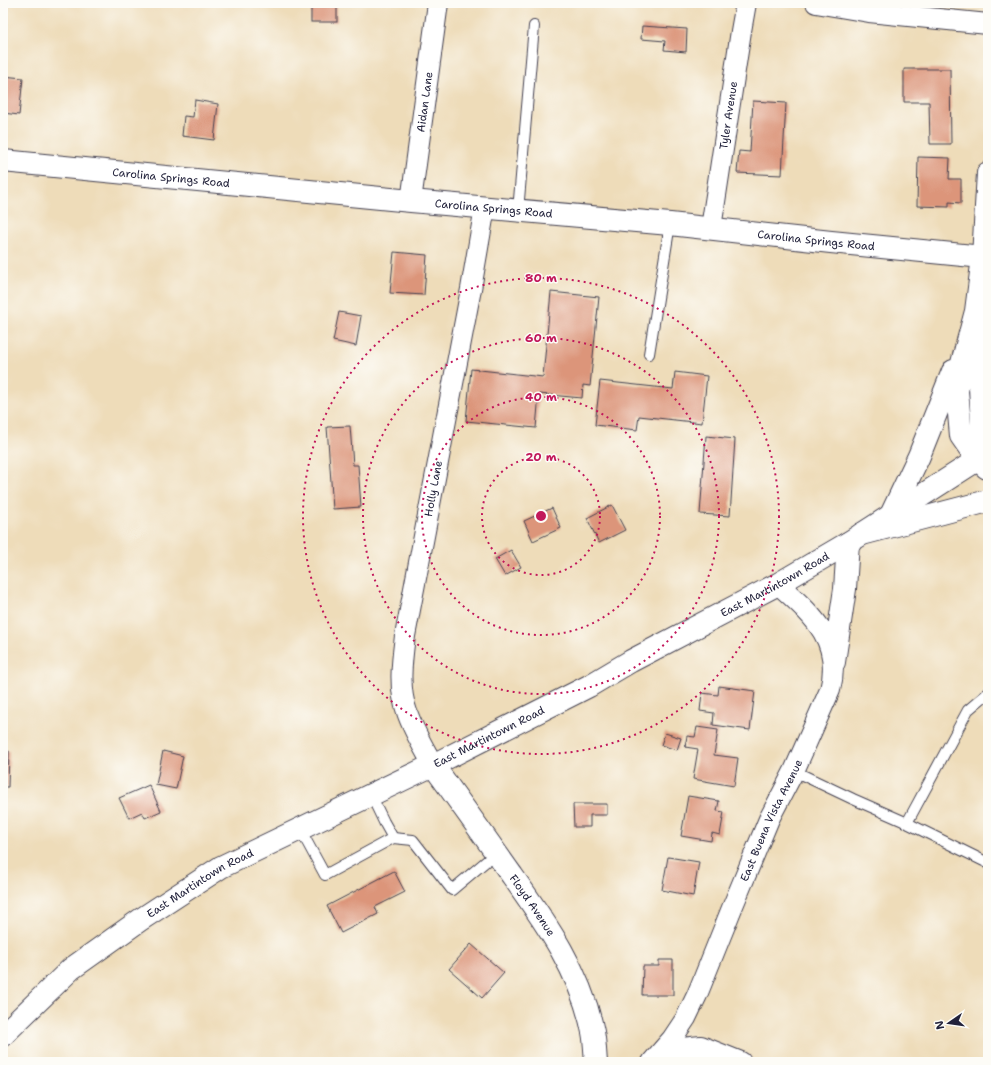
<svg xmlns="http://www.w3.org/2000/svg" width="991" height="1065" font-family="'Shantell Sans',sans-serif">
	<rect width="100%" height="100%" fill="#fdfcf7"/>
	<filter id="ink" filterUnits="userSpaceOnUse"><feTurbulence type="fractalNoise" baseFrequency=".025" numOctaves="2"/><feDisplacementMap in="SourceGraphic" scale="8" xChannelSelector="R" yChannelSelector="G"/><feConvolveMatrix kernelMatrix="1 2 1 2 8 2 1 2 1" color-interpolation-filters="sRGB"/></filter>
	<filter id="wash" filterUnits="userSpaceOnUse"><feTurbulence type="fractalNoise" baseFrequency=".012" numOctaves="4" result="noise"/><feDisplacementMap in="SourceGraphic" scale="16" xChannelSelector="R" yChannelSelector="G"/><feGaussianBlur stdDeviation="0.9" result="paint"/><feColorMatrix in="noise" values="0 0 0 0 0 0 0 0 0 0 0 0 0 0 0 0 0 1.4 0 .05"/><feComposite in="paint" operator="in"/></filter>
	<g filter="url(#wash)">
		<rect width="100%" height="100%" fill="#eedcb9"/>
		<g id="blocks">
			<g fill="#dc957a">
				<rect x="311" y="3" width="26" height="19"/>
				<path d="M 898,3 L 953,3 L 953,6 L 898,7 Z"/>
				<path d="M 642,26 L 687,29 L 686,52 L 664,50 L 665,41 L 641,39 Z"/>
				<path d="M 904,69 L 950,69 L 951,144 L 930,144 L 929,102 L 904,102 Z"/>
				<path d="M 3,76 L 23,78 L 19,115 L 3,113 Z"/>
				<path d="M 195,100 L 218,104 L 214,140 L 182,136 L 184,116 L 193,117 Z"/>
				<path d="M 753,101 L 786,103 L 782,175 L 737,173 L 739,151 L 750,152 Z"/>
				<path d="M 918,157 L 950,158 L 949,179 L 961,179 L 961,203 L 949,202 L 949,207 L 917,206 Z"/>
				<path d="M 394,252 L 427,255 L 424,295 L 390,293 Z"/>
				<path d="M 551,292 L 599,297 L 590,386 L 583,385 L 582,398 L 539,394 L 536,428 L 466,421 L 471,369 L 543,377 Z"/>
				<path d="M 339,312 L 361,316 L 356,346 L 333,341 Z"/>
				<path d="M 675,372 L 707,376 L 702,423 L 639,416 L 637,430 L 595,425 L 600,381 L 673,389 Z"/>
				<path d="M 350,426 L 353,465 L 358,465 L 361,507 L 333,509 L 327,427 Z"/>
				<path d="M 706,436 L 735,439 L 730,516 L 700,514 Z"/>
				<path d="M 612,505 L 625,530 L 599,543 L 587,518 Z"/>
				<path d="M 552,508 L 561,528 L 533,541 L 524,521 Z"/>
				<path d="M 511,550 L 521,567 L 505,576 L 495,559 Z"/>
				<path d="M 719,686 L 755,691 L 750,730 L 713,725 L 714,713 L 700,711 L 702,693 L 718,695 Z"/>
				<path d="M 697,727 L 718,730 L 714,755 L 738,758 L 734,786 L 693,779 L 698,749 L 685,747 L 687,736 L 695,737 Z"/>
				<path d="M 665,733 L 681,738 L 677,750 L 661,745 Z"/>
				<path d="M 3,751 L 9,751 L 8,787 L 3,787 Z"/>
				<path d="M 163,751 L 183,756 L 176,789 L 156,785 Z"/>
				<path d="M 149,785 L 161,811 L 145,818 L 142,812 L 129,818 L 119,798 Z"/>
				<path d="M 688,796 L 719,801 L 717,811 L 724,812 L 720,835 L 712,833 L 711,841 L 681,836 Z"/>
				<path d="M 573,804 L 607,804 L 607,815 L 590,815 L 590,827 L 574,827 Z"/>
				<path d="M 668,857 L 699,862 L 693,896 L 662,890 Z"/>
				<path d="M 394,871 L 405,892 L 375,907 L 378,914 L 341,933 L 327,906 Z"/>
				<path d="M 471,944 L 504,973 L 482,998 L 449,969 Z"/>
				<path d="M 659,960 L 673,960 L 673,995 L 642,995 L 643,966 L 659,966 Z"/>
			</g>
		</g>
	</g>
	<g filter="url(#ink)">
		<use href="#blocks" fill-opacity="0" stroke="#413e4e" stroke-width="1"/>
		<g fill="none" stroke-linecap="round" stroke-linejoin="round">
			<defs>
				<g id="lane">
					<path d="M 518,211 L 534,26"/>
					<path d="M 649,354 L 670,224"/>
					<path d="M 794,771 L 853,799 L 903,821 L 988,863"/>
					<path d="M 907,823 L 968,710 L 988,693"/>
					<path d="M 300,829 L 325,875 L 393,838 L 384,822 L 371,795"/>
					<path d="M 393,838 L 413,840 L 452,890 L 496,853"/>
				</g>
				<g id="street">
					<path d="M 816,3 L 869,12 L 988,24"/>
					<path id="s1" d="M 411,201 L 438,3"/>
					<path id="s2" d="M 711,228 L 741,31 L 746,3"/>
					<path id="s3" d="M 433,765 C 424,748 413,730 407,712 C 398,688 402,660 405,636 L 471,289 L 485,207"/>
					<path d="M 663,1050 L 701,1046 L 741,1062"/>
					<path id="s4" d="M 652,1062 L 672,1039 L 686,1018 L 697,995 L 732,908 L 769,819 L 794,771 L 830,690 C 843,640 812,615 778,584"/>
				</g>
				<g id="secondary">
					<path id="s5" d="M 3,161 L 411,201 L 670,224 L 831,242 L 983,257"/>
					<path id="s6" d="M 433,765 C 459,801 485,837 511,874 C 545,922 581,972 593,1032 C 595,1042 595,1052 596,1062"/>
				</g>
				<g id="primary">
					<path d="M 977,330 L 982,425 L 977,459"/>
					<path d="M 987,468 L 977,459 L 961,436 L 957,391 L 962,363 L 976,311 L 983,257 L 988,173"/>
					<path d="M 891,515 L 919,456 L 953,371"/>
					<path d="M 834,662 L 845,589 L 848,543"/>
					<path id="s7" d="M 3,1035 L 71,969 L 140,920 L 221,867 L 433,765 L 589,686 L 631,661 L 778,584 L 848,543 L 988,453"/>
				</g>
				<path id="highway" d="M 862,534 L 988,501"/>
			</defs>
			<use href="#lane" stroke="#413e4e" stroke-width="12"/>
			<use href="#street" stroke="#413e4e" stroke-width="22"/>
			<use href="#secondary" stroke="#413e4e" stroke-width="24"/>
			<use href="#primary" stroke="#413e4e" stroke-width="24"/>
			<use href="#highway" stroke="#413e4e" stroke-width="24"/>
			<use href="#lane" stroke="#fff" stroke-width="10"/>
			<use href="#street" stroke="#fff" stroke-width="20"/>
			<use href="#secondary" stroke="#fff" stroke-width="22"/>
			<use href="#primary" stroke="#fff" stroke-width="22"/>
			<use href="#highway" stroke="#fff" stroke-width="22"/>
		</g>
	</g>
	<g fill="none" stroke="#c2185b" stroke-width="2" stroke-dasharray="2 4">
		<circle cx="541" cy="516" r="59"/>
		<circle cx="541" cy="516" r="119"/>
		<circle cx="541" cy="516" r="178"/>
		<circle cx="541" cy="516" r="238"/>
	</g>
	<g text-anchor="middle" stroke-width="3" stroke-linejoin="round" paint-order="stroke">
		<g font-size="11" fill="#22223b" stroke="#fdfcf7">
			<text dy="4" stroke="none"><textPath href="#s1" startOffset="100">Aidan Lane</textPath></text>
			<text dy="4" stroke="none"><textPath href="#s2" startOffset="114">Tyler Avenue</textPath></text>
			<text dy="4" stroke="none"><textPath href="#s5" startOffset="169">Carolina Springs Road</textPath></text>
			<text dy="4" stroke="none"><textPath href="#s5" startOffset="493">Carolina Springs Road</textPath></text>
			<text dy="4" stroke="none"><textPath href="#s5" startOffset="817">Carolina Springs Road</textPath></text>
			<text dy="4" stroke="none"><textPath href="#s3" startOffset="286">Holly Lane</textPath></text>
			<text dy="4" stroke="none"><textPath href="#s7" startOffset="898">East Martintown Road</textPath></text>
			<text dy="4" stroke="none"><textPath href="#s7" startOffset="574">East Martintown Road</textPath></text>
			<text dy="4" stroke="none"><textPath href="#s4" startOffset="271">East Buena Vista Avenue</textPath></text>
			<text dy="4" stroke="none"><textPath href="#s7" startOffset="250">East Martintown Road</textPath></text>
			<text dy="4" stroke="none"><textPath href="#s6" startOffset="172">Floyd Avenue</textPath></text>
		</g>
	</g>
	<circle cx="541" cy="516" r="6" fill="#c2185b" stroke="#fdfcf7" stroke-width="2"/>
	<g font-size="12" text-anchor="middle" font-weight="bold" fill="#c2185b" stroke="#fdfcf7" stroke-width="3" stroke-linejoin="round" paint-order="stroke">
		<text x="541" y="282">80 m</text>
		<text x="541" y="342">60 m</text>
		<text x="541" y="401">40 m</text>
		<text x="541" y="461">20 m</text>
	</g>
	<rect width="991" height="1065" fill="none" stroke="#fdfcf7" stroke-width="16"/>
	<g transform="translate(949 1023) rotate(257)" stroke="#fdfcf7" stroke-width="3" paint-order="stroke">
	<path d="M0-3L7 15L0 10L-7 15Z" fill="#22223b"/>
	<text y="-6" font-size="11" font-weight="bold" text-anchor="middle" fill="#22223b">N</text>
	</g>
</svg>
